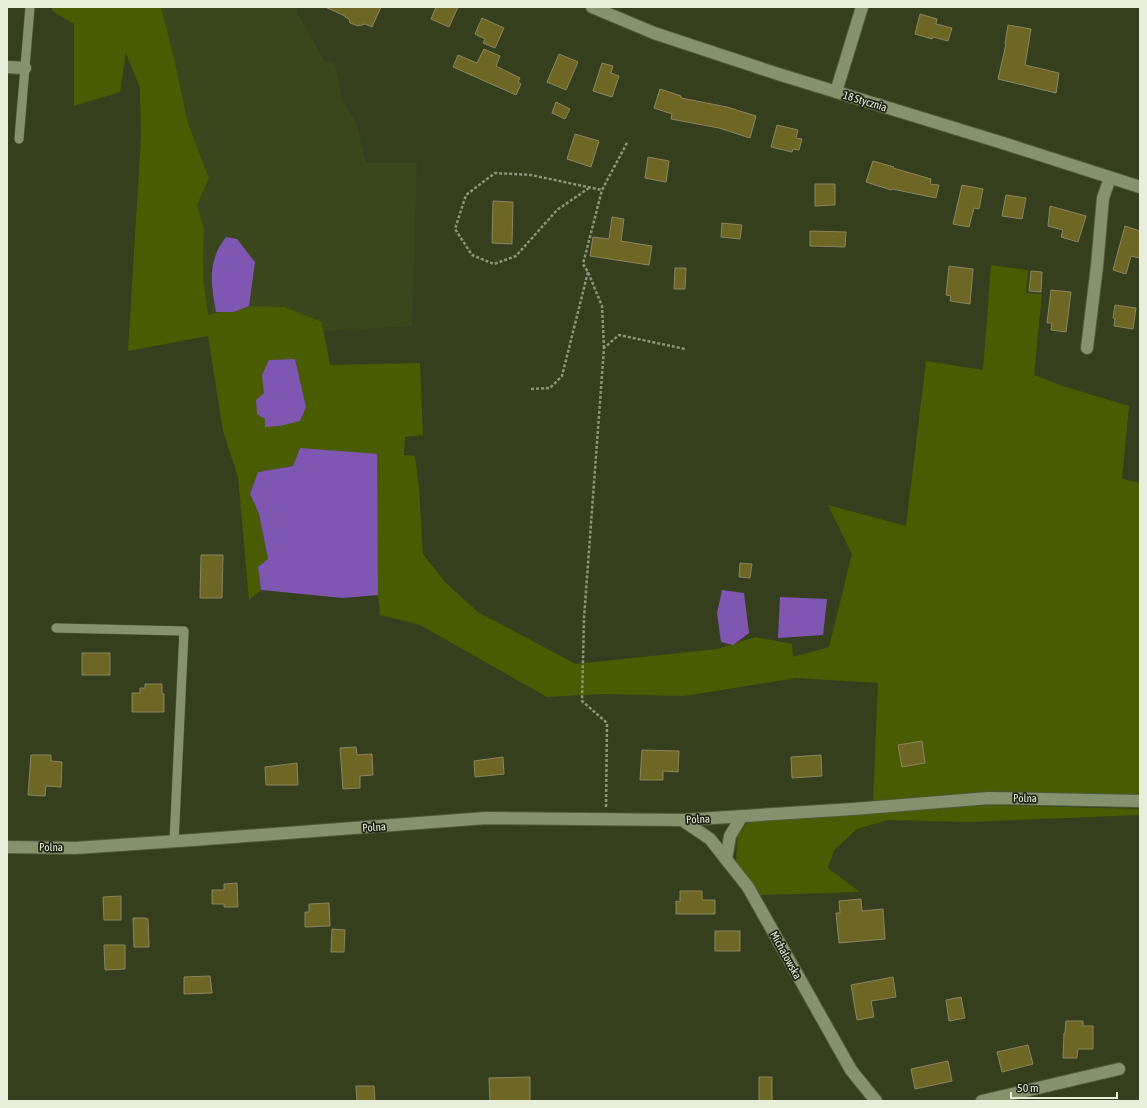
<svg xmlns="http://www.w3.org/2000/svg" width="1147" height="1108" font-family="'Asap Condensed',sans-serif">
	<rect width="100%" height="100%" fill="#353f1d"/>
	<path fill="#3a461c" d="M 161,7 L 297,7 L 298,14 L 325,62 L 335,64 L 342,99 L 356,123 L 366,163 L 417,163 L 412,326 L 324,331 L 322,322 L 285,307 L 249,306 L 208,315 L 203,276 L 204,228 L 197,205 L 209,178 L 188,123 L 174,58 Z"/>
	<g fill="#495c02" fill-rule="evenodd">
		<path d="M 52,7 L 161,7 L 174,58 L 188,123 L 209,178 L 197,205 L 204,228 L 203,276 L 208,315 L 220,312 L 234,312 L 249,306 L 285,307 L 322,322 L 330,365 L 420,363 L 423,435 L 405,437 L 404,455 L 415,456 L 419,488 L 423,554 L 445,582 L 478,612 L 576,664 L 717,649 L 755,637 L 792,644 L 793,657 L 829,647 L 852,554 L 828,505 L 906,526 L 926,361 L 983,370 L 991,265 L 1028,270 L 1026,293 L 1042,294 L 1034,375 L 1066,387 L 1129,406 L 1122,479 L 1140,483 L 1140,795 L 990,791 L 873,801 L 878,683 L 796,678 L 684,696 L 602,694 L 547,697 L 420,625 L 380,615 L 378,595 L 376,454 L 293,466 L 258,472 L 250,494 L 259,514 L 268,559 L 258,567 L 261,590 L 249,600 L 238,477 L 223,431 L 208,336 L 128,351 L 141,137 L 140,88 L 126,53 L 120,92 L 74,106 L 74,24 L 52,11 ZM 295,359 L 306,407 L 256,400 L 264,394 Z"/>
		<path d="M 988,805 L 1140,809 L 1140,815 L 969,822 L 888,820 L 857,829 L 834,850 L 828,868 L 860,892 L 760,895 L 736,862 L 738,834 L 749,821 L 784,820 Z"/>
	</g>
	<g fill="#8056b3">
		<path d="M 226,237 L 237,239 L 255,262 L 249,306 L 234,312 L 216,312 C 211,284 207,261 226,237 Z"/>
		<path d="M 295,359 L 306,407 L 300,421 L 280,426 L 265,427 L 265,419 L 257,414 L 256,400 L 264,393 L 262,375 L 269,360 Z"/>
		<path d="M 300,448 L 377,454 L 378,595 L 343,598 L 261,590 L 258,567 L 268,559 L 259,514 L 250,494 L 258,472 L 293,466 Z"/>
		<path d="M 722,590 L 744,593 L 749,633 L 733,645 L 721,642 L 717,613 Z"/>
		<path d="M 780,597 L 827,599 L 823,635 L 778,638 Z"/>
	</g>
	<g fill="#6e6624" stroke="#8a865f">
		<path d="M 325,7 L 381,7 L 372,27 L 365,24 L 358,26 L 350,23 L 349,19 L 345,17 L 345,16 Z"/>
		<path d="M 436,7 L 458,7 L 449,27 L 431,19 Z"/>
		<path d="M 920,14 L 937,19 L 936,24 L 952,28 L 948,41 L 933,37 L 932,39 L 915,34 Z"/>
		<path d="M 482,18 L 504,28 L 495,48 L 483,43 L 485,39 L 475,34 Z"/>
		<path d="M 1008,25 L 1031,29 L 1025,65 L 1059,73 L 1056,93 L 998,79 L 1006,44 L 1005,44 Z"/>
		<path d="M 484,49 L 500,56 L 496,66 L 520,78 L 518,82 L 521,84 L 516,95 L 453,67 L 458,55 L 477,63 Z"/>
		<path d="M 559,54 L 578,62 L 566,90 L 547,82 Z"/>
		<path d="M 602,63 L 613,66 L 611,73 L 619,76 L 612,97 L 593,91 Z"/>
		<path d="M 660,89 L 681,96 L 681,98 L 727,107 L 756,116 L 750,138 L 719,128 L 671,119 L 672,114 L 654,108 Z"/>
		<path d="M 556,102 L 570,109 L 565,119 L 552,113 Z"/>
		<path d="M 777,125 L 798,130 L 796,138 L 802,139 L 799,150 L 793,149 L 792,152 L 771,147 Z"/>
		<path d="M 575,134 L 599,141 L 591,167 L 567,159 Z"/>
		<path d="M 648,157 L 669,161 L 666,182 L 645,178 Z"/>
		<path d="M 873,161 L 894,167 L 893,168 L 931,179 L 930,184 L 939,185 L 936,198 L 892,189 L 891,190 L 866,182 Z"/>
		<path d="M 815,184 L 835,184 L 835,205 L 815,206 Z"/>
		<path d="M 962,185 L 983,189 L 979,209 L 974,208 L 969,227 L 953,224 Z"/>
		<path d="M 1006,195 L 1026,198 L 1022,219 L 1002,216 Z"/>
		<path d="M 493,201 L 513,202 L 512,244 L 492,243 Z"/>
		<path d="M 1050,206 L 1086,216 L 1078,242 L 1061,237 L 1063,230 L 1048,226 Z"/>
		<path d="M 612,217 L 624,219 L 621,241 L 652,246 L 649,265 L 590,256 L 593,237 L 609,239 Z"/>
		<path d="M 722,223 L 742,225 L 740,239 L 721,237 Z"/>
		<path d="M 1125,226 L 1140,231 L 1140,258 L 1131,256 L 1126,274 L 1113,270 Z"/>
		<path d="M 810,231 L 846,232 L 845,247 L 810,246 Z"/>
		<path d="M 949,266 L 973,269 L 970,304 L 950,301 L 951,296 L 946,295 Z"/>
		<path d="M 675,268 L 686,268 L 685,289 L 674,289 Z"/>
		<path d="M 1031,271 L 1042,272 L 1041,292 L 1029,291 Z"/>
		<path d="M 1051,290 L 1071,292 L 1066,332 L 1051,330 L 1052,323 L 1047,323 Z"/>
		<path d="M 1115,305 L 1136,308 L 1133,329 L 1114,326 L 1115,319 L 1113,318 Z"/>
		<path d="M 201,555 L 223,555 L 222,598 L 200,598 Z"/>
		<path d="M 740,563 L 752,564 L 750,578 L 739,577 Z"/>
		<rect x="82" y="653" width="28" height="22"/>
		<path d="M 145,684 L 162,684 L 162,694 L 164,694 L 164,712 L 132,712 L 132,693 L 140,693 L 140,688 L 145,688 Z"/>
		<path d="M 922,741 L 925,763 L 902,767 L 898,745 Z"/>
		<path d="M 356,747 L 357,755 L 372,754 L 373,775 L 360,776 L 360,788 L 343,789 L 340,748 Z"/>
		<path d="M 642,750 L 679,751 L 678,772 L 663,771 L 663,780 L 640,780 Z"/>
		<path d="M 31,755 L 51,755 L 51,761 L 62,762 L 61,787 L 46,786 L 45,796 L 28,795 Z"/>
		<path d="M 821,755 L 822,776 L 792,778 L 791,757 Z"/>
		<path d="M 503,757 L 504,774 L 475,777 L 474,761 Z"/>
		<path d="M 297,763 L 298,785 L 266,785 L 265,767 Z"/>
		<path d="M 237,883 L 238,907 L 224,907 L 224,904 L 212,904 L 212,890 L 224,890 L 224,884 Z"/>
		<path d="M 680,891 L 702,891 L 702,900 L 715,900 L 715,914 L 676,914 L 676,901 L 680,902 Z"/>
		<path d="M 121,896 L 121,920 L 104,920 L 103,897 Z"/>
		<path d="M 861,899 L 862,911 L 883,909 L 885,939 L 839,943 L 836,913 L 840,913 L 839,901 Z"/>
		<path d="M 329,903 L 330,926 L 305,927 L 305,912 L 309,912 L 309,904 Z"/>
		<path d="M 133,918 L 146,918 L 146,919 L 148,919 L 149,947 L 134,947 Z"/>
		<path d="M 332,929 L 345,930 L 344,952 L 331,952 Z"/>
		<rect x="715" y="931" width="25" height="20"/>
		<path d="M 104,945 L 125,945 L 125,969 L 105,970 Z"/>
		<path d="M 210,976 L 212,993 L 184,994 L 184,977 Z"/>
		<path d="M 893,977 L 896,997 L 871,1001 L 874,1017 L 857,1020 L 851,985 Z"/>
		<path d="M 961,997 L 965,1018 L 949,1021 L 946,1000 Z"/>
		<path d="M 1066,1021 L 1083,1021 L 1083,1026 L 1093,1026 L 1093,1049 L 1078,1049 L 1077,1058 L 1063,1058 L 1064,1033 L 1065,1033 Z"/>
		<path d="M 1028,1045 L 1033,1064 L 1002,1072 L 997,1052 Z"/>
		<path d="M 948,1061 L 952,1081 L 915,1089 L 911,1069 Z"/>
		<path d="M 530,1077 L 530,1101 L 490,1101 L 489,1078 Z"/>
		<rect x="759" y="1077" width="13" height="24"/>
		<path d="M 356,1086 L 374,1086 L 375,1101 L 357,1101 Z"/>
	</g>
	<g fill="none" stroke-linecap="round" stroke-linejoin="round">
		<defs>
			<g id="lane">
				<path d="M 19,139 L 30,7"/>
				<path d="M 56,628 L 184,631 L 174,842"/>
			</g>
			<g id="street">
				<path d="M 7,67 L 25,68"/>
				<path d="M 836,92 L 862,7"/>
				<path d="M 1087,348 L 1097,266 L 1103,198 L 1110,178"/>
				<path d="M 682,820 L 710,839 L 748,887 L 851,1070 L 876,1101"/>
				<path d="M 7,847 L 75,848 L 193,840 L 486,818 L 682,820 L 853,809 L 989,798 L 1140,801"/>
				<path d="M 726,859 L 730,836 L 742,816"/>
				<path d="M 982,1101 L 1119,1069"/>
			</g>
			<path id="secondary" d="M 592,7 L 654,33 L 778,74 L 1006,144 L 1140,187"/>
		</defs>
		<use href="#lane" stroke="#525a3c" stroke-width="10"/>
		<use href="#street" stroke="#525a3c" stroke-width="14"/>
		<use href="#secondary" stroke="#525a3c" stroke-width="14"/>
		<g stroke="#8c957a" stroke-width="2.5" stroke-dasharray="3 2" stroke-linecap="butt">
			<path d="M 589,188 L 557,210 L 516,256 L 494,264 L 472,255 L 455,229 L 466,195 L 495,173 L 531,175 L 602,190"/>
			<path d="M 604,348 L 602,306 L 588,272 L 583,264 L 602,190 L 628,141"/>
			<path d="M 531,389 L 550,388 L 562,376 L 588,272"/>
			<path d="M 606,807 L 607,723 L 582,701 L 584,618 L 604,348 L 619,335 L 685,349"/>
		</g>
		<use href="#lane" stroke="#86926d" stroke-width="9"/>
		<use href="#street" stroke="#86926d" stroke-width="12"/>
		<use href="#secondary" stroke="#86926d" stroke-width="12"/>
	</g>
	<g text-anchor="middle" stroke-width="3.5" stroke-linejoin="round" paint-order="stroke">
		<g font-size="11" fill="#e7eeda" stroke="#1f2415">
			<text transform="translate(865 101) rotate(17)" y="4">18 Stycznia</text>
			<text transform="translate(1025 798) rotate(1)" y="4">Polna</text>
			<text transform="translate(698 819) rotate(-3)" y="4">Polna</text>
			<text transform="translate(374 827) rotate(-4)" y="4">Polna</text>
			<text transform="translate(51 847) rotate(1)" y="4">Polna</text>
			<text transform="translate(786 955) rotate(61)" y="4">Michałowska</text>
		</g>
	</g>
	<rect width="1147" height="1108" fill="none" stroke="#e7eeda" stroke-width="16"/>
	<path d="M1011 1092v6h106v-6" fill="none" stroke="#e7eeda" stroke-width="2"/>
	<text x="1017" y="1092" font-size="12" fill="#e7eeda" stroke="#1f2415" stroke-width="3" paint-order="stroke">50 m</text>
</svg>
